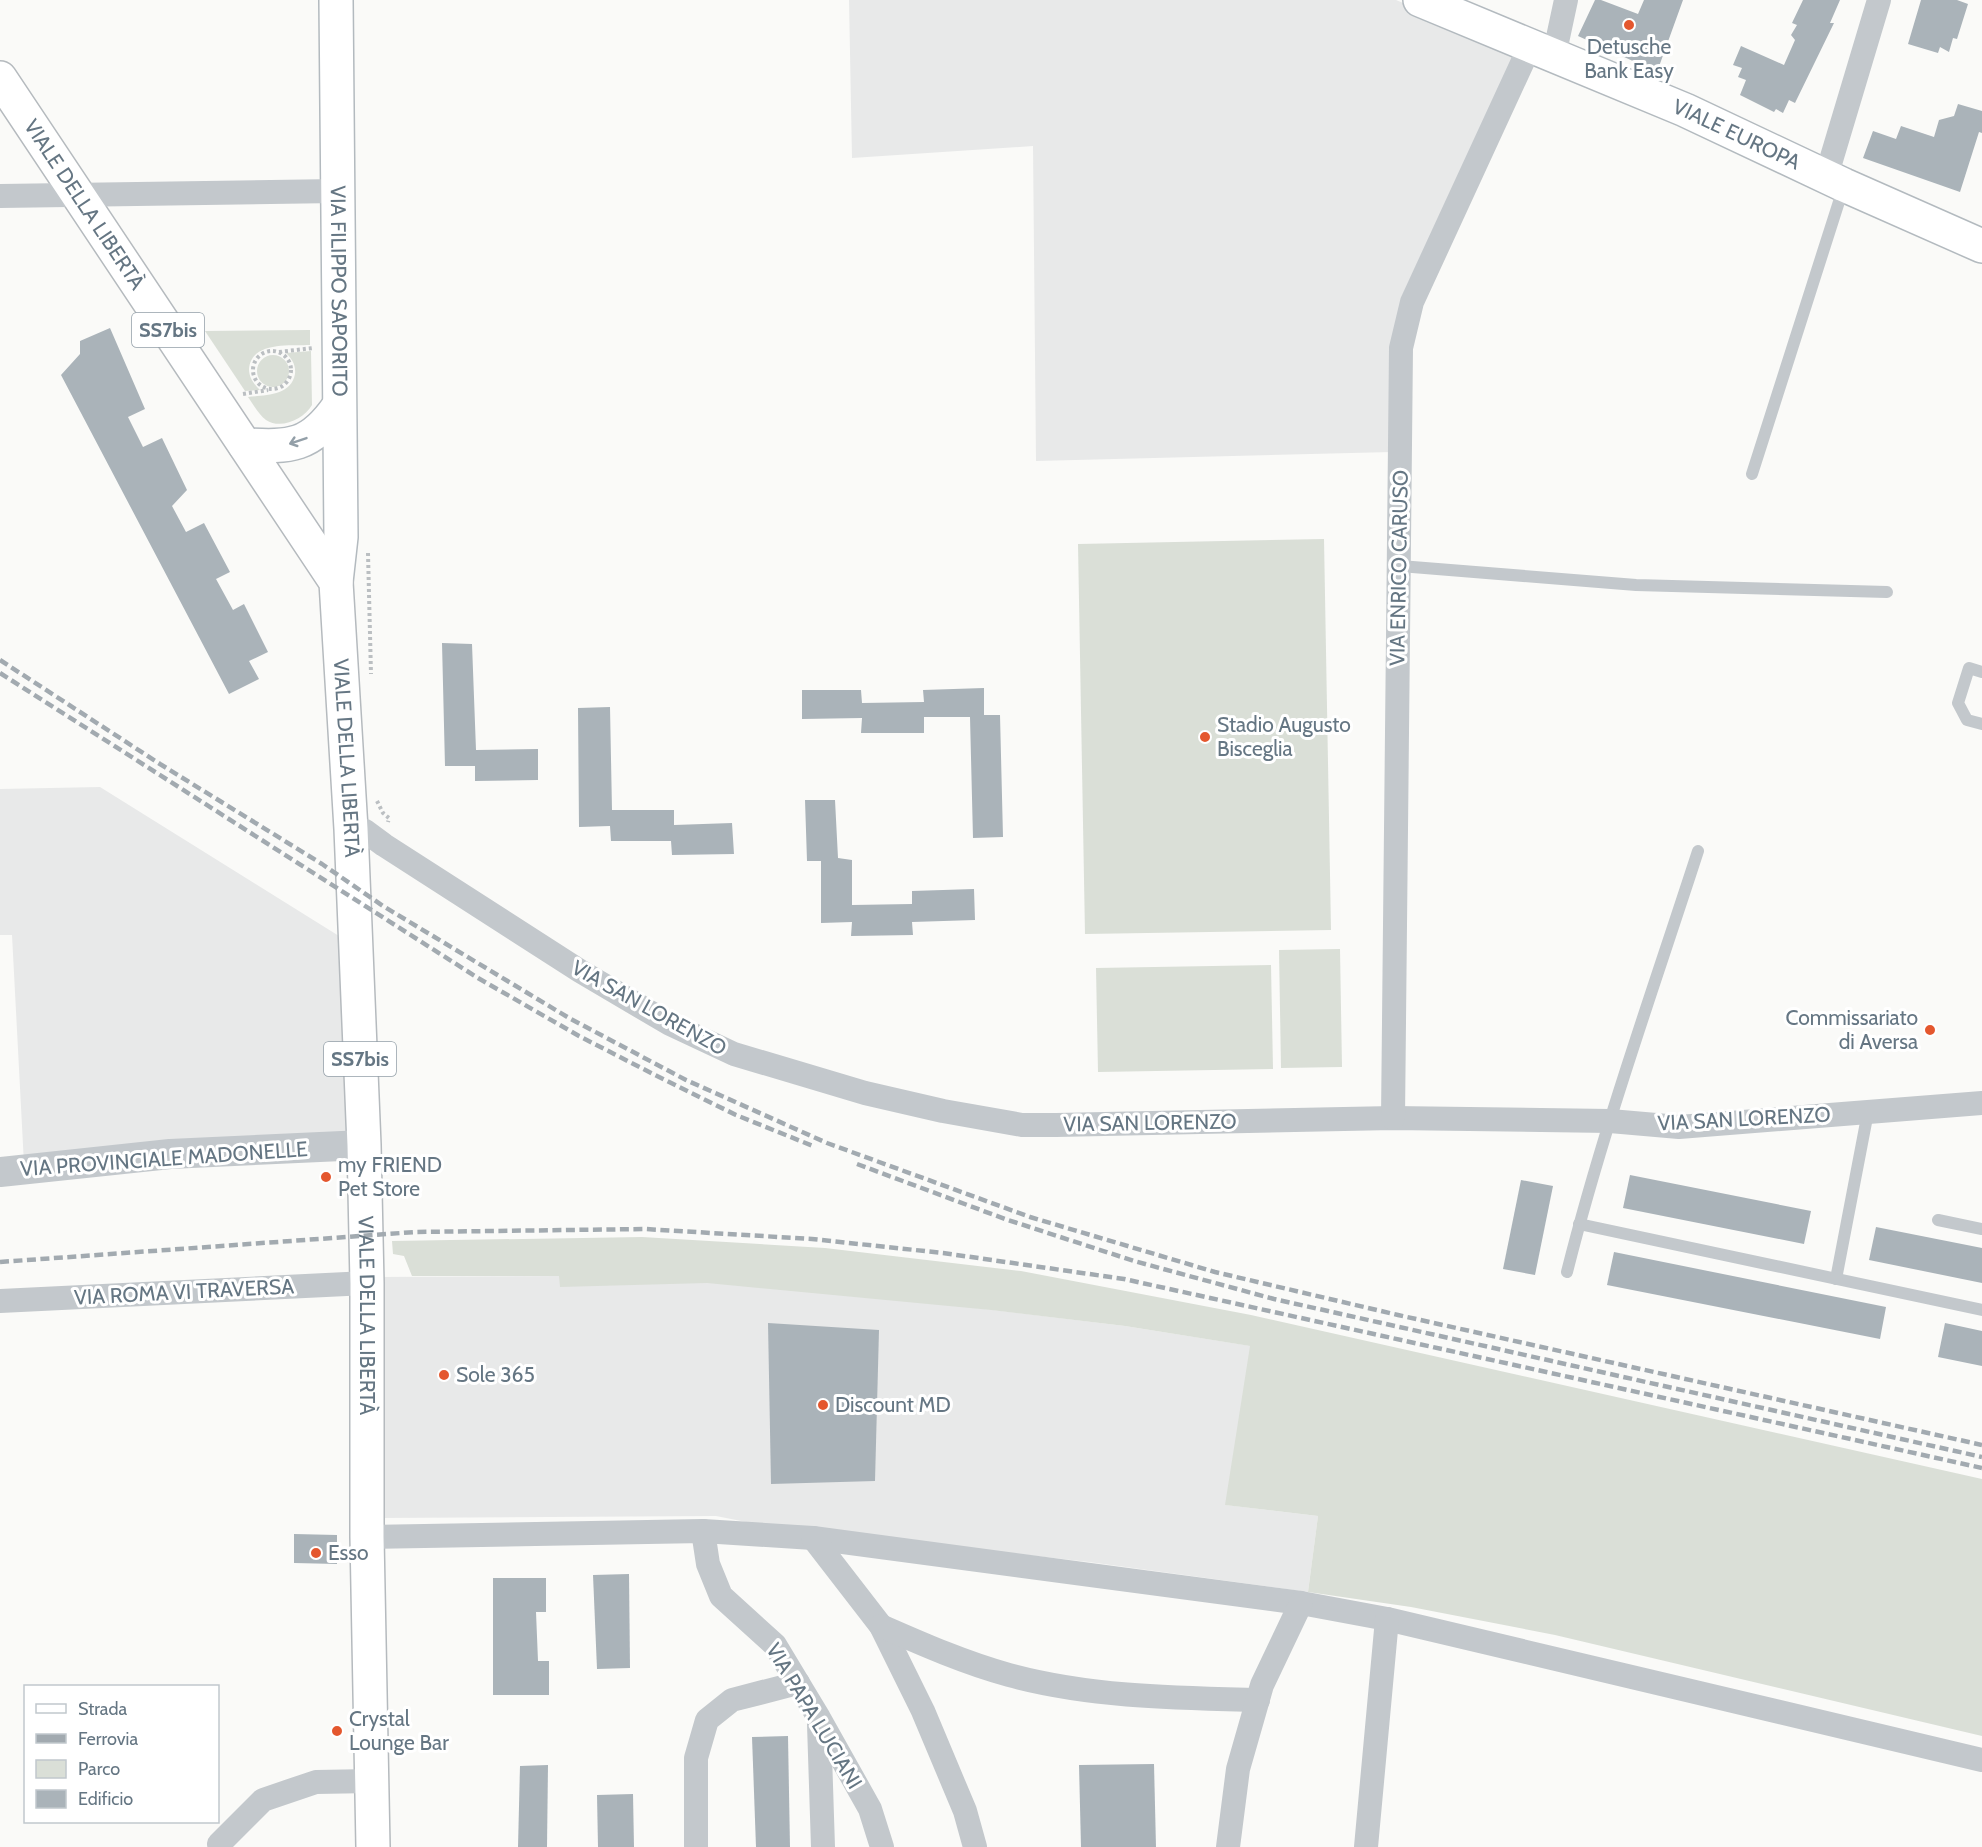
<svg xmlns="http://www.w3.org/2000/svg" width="1982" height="1847" font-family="Cabin,sans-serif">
	<rect width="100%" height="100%" fill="#fafaf8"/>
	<g fill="#e8e9e9">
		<path d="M 849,0 L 1396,0 L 1516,50 L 1402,296 L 1392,452 L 1036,461 L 1033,146 L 852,158 Z"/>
		<path d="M 100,787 L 347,941 L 356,1139 L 24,1164 L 12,935 L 0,935 L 0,789 Z"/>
		<path d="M 560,1276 L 711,1276 L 1125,1326 L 1251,1346 L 1226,1505 L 1318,1516 L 1308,1592 L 1089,1562 L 761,1525 L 716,1516 L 378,1518 L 377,1277 Z"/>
	</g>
	<g fill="#dadfd7">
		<path d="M 310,330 L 310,345 C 291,346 251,341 249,369 C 249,378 254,384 260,390 L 245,391 L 205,331 Z"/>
		<path d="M 311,351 L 312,405 C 304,419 281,430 266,420 C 259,415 253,404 248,397 C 265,395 291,396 295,374 C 296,365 292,359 286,353 Z"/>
		<circle cx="273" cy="371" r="16"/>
		<path d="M 1324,539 L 1331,930 L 1085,934 L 1078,544 Z"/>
		<path d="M 1340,949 L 1342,1067 L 1281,1068 L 1279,950 Z"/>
		<path d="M 1271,965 L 1273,1069 L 1098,1072 L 1096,968 Z"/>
		<path d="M 642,1237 L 825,1248 L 1021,1271 L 1251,1315 L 1982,1479 L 1982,1736 L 1555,1635 L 1411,1607 L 1308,1592 L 1318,1516 L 1225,1505 L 1250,1346 L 1125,1326 L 991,1310 L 707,1283 L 560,1287 L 559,1276 L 412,1276 L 404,1256 L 393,1254 L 392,1241 Z"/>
	</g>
	<g fill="#aab3b9">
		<path d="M 1595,0 L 1601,0 L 1638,14 L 1644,0 L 1683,0 L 1657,72 L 1578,36 Z"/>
		<path d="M 1803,0 L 1840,0 L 1830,23 L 1834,23 L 1795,103 L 1789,100 L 1783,113 L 1776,109 L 1774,112 L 1740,95 L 1746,80 L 1738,77 L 1742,68 L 1733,65 L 1741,46 L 1784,65 L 1795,40 L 1791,35 L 1797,25 L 1792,23 Z"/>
		<path d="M 1921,0 L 1957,0 L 1968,4 L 1957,39 L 1953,38 L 1949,52 L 1940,47 L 1938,53 L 1908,44 Z"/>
		<path d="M 1958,104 L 1982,111 L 1982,133 L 1979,132 L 1960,192 L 1863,158 L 1873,131 L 1896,139 L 1901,126 L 1934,137 L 1939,120 L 1954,116 Z"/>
		<path d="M 110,328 L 145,409 L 128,417 L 143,447 L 162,438 L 187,490 L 172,506 L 186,532 L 204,523 L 230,572 L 216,579 L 233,610 L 244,604 L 268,652 L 249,661 L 259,679 L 229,694 L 61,375 L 80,354 L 80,341 Z"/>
		<path d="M 442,643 L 472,644 L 476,750 L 538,749 L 538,780 L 475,781 L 475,766 L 445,766 Z"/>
		<path d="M 984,688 L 984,715 L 1000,715 L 1003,837 L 973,838 L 970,717 L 924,717 L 924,733 L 861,733 L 862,718 L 802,719 L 802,690 L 861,690 L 862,703 L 924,702 L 923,690 Z"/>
		<path d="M 610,707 L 612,810 L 674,810 L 674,825 L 732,823 L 734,854 L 672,855 L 671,841 L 611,841 L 610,826 L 579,827 L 578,708 Z"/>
		<path d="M 805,800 L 835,800 L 838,858 L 852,860 L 852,905 L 912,904 L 912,891 L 974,889 L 975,920 L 912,922 L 913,935 L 851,936 L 852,922 L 821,923 L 821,861 L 807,861 Z"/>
		<path d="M 1630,1175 L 1811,1211 L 1804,1244 L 1623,1208 Z"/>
		<path d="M 1521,1180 L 1553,1186 L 1535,1275 L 1503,1269 Z"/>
		<path d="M 1876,1227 L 1982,1248 L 1982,1283 L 1869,1260 Z"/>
		<path d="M 1614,1252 L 1886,1307 L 1880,1339 L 1607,1285 Z"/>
		<path d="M 768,1323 L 879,1330 L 875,1481 L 771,1484 Z"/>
		<path d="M 1945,1323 L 1982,1331 L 1982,1366 L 1938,1357 Z"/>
		<path d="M 294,1534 L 337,1535 L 337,1564 L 294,1563 Z"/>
		<path d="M 629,1574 L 630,1668 L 597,1669 L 593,1575 Z"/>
		<path d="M 493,1578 L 546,1578 L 546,1612 L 536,1612 L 538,1661 L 549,1661 L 549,1695 L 493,1695 Z"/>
		<path d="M 788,1736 L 790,1847 L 756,1847 L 752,1737 Z"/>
		<path d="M 1154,1764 L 1156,1847 L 1081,1847 L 1079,1765 Z"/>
		<path d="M 548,1765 L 547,1847 L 518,1847 L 520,1766 Z"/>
		<path d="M 633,1794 L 634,1847 L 598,1847 L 597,1795 Z"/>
	</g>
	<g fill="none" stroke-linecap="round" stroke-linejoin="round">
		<defs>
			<g id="secondary">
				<path id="s1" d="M 336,0 L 341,537 L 336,582"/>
				<path id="s2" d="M 1420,0 L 1685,110 L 1844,185 L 1982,246"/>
				<path d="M 245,445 C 291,447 310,447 338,407"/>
			</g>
			<g id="primary">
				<path id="s3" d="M 0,78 L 336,582 L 351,829 L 364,1145 L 367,1283 L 367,1537 L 373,1847"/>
			</g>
		</defs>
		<use href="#secondary" stroke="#b3babf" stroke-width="36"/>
		<use href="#primary" stroke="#b5babe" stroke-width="36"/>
		<g stroke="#bbbfc2" stroke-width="4" stroke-dasharray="3 3" stroke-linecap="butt">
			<circle cx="272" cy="370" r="19"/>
			<path d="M 279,352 L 313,348"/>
			<path d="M 243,394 L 268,390"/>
			<path d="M 368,553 L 371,674"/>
			<path d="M 377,801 L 383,813 L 389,818 L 388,822"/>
		</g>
		<g stroke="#c3c8cc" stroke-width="12">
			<path d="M 1752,474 L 1844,186"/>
			<path d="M 1400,566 L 1636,585 L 1887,592"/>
			<path d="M 1982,672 L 1969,668 L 1958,703 L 1967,720 L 1982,724"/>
			<path d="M 1938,1220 L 1982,1229"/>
			<path d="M 1579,1224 L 1982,1310"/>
			<path d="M 1567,1272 C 1603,1129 1653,990 1698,851"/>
			<path d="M 1836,1279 L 1868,1112"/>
		</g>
		<g stroke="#c3c8cc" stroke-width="24">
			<path d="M 1554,56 L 1566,0"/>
			<path d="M 1826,177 L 1879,0"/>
			<path d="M 0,196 L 337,191"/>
			<path d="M 351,829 L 365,831 L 384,845 L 580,971 L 670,1024 L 734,1054 L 865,1093 L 943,1111 L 1022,1125 L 1056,1125 L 1393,1118 L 1610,1121 L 1679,1127 L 1982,1103"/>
			<path d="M 1393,1118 L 1401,348 L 1412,302 L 1530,46"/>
			<path d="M 0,1301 L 367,1283"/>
			<path d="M 703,1531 L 708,1564 L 721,1596 L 775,1645 L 819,1718 L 870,1809 L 882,1847"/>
			<path d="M 367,1537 L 703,1531 L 813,1538 L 1301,1603 L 1387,1619 L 1982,1760"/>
			<path d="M 813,1538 L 881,1626 L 923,1711 L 965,1811 L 975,1847"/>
			<path d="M 881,1626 C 922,1644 965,1663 1009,1675 C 1090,1697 1175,1698 1258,1700"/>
			<path d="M 819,1724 L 823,1847"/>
			<path d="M 221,1847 L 219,1844 L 263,1800 L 316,1782 L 372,1781"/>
			<path d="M 696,1847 L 696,1758 L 707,1720 L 732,1700 L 798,1683"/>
			<path d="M 1228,1847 L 1238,1769 L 1262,1685 L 1301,1603"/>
			<path d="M 1366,1847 L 1387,1619"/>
		</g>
		<path stroke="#c3c8cc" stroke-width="30" d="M 0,1172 L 170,1154 L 364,1145"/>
		<use href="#secondary" stroke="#fff" stroke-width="33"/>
		<use href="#primary" stroke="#fff" stroke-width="33"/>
		<g stroke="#a2aab0" stroke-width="4.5" stroke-dasharray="9 4.5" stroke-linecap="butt">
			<path d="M 0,660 L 160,764 L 322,864 L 383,906 L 569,1018 L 686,1080 L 827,1143 L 1030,1217 L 1215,1272 L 1398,1315 L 1982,1445"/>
			<path d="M 0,673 L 478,978 L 579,1036 L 655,1075 L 736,1115 L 813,1146"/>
			<path d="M 857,1164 L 1005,1219 L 1134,1261 L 1274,1299 L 1982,1457"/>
			<path d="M 0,1262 L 415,1232 L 645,1229 L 812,1239 L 943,1253 L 1124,1279 L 1982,1468"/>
		</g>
	</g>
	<defs><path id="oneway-shaft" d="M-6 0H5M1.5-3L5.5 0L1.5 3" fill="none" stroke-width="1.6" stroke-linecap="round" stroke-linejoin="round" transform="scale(1.5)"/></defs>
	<use stroke="#939fa8" href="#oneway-shaft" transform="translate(298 441) rotate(161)"/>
	<g fill="#e4572e" stroke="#fff" stroke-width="2">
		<circle cx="1629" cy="25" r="6"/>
		<circle cx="1205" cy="737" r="6"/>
		<circle cx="1930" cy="1030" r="6"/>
		<circle cx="326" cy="1177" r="6"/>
		<circle cx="444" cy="1375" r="6"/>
		<circle cx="823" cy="1405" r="6"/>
		<circle cx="316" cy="1553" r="6"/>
		<circle cx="337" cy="1731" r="6"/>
	</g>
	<g text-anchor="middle" stroke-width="6" stroke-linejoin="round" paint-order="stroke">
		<g fill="#fff" stroke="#939fa8" stroke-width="1.5">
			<rect x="132" y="313" width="72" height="34" rx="4.5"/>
			<rect x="324" y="1042" width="72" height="34" rx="4.5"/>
		</g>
		<g font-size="20" font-weight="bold" fill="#657683">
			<text x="168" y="337">SS7bis</text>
			<text x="360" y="1066">SS7bis</text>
		</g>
		<g font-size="21" fill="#657683" stroke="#fff" text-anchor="start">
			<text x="1629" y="54" text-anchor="middle">Detusche<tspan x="1629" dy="24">Bank Easy</tspan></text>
			<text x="1217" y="732">Stadio Augusto<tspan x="1217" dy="24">Bisceglia</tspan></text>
			<text x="1918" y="1025" text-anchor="end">Commissariato<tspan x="1918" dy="24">di Aversa</tspan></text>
			<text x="338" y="1172">my FRIEND<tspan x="338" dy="24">Pet Store</tspan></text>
			<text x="456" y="1382">Sole 365</text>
			<text x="835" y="1412">Discount MD</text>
			<text x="328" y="1560">Esso</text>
			<text x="349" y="1726">Crystal<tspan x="349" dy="24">Lounge Bar</tspan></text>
		</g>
		<g font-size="21" fill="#657683" stroke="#fff">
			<text dy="7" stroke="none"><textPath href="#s2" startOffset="344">VIALE EUROPA</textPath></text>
			<text dy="7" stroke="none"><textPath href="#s3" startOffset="152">VIALE DELLA LIBERTÀ</textPath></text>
			<text dy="7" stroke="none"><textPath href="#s1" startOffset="291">VIA FILIPPO SAPORITO</textPath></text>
			<text transform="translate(1399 568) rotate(-89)" y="7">VIA ENRICO CARUSO</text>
			<text dy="7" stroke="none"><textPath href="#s3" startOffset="782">VIALE DELLA LIBERTÀ</textPath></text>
			<text transform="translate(649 1008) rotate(29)" y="7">VIA SAN LORENZO</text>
			<text transform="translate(1744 1119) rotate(-3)" y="7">VIA SAN LORENZO</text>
			<text transform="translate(1150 1123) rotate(-1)" y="7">VIA SAN LORENZO</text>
			<text transform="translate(164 1159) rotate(-4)" y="7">VIA PROVINCIALE MADONELLE</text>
			<text transform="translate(184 1292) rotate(-3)" y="7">VIA ROMA VI TRAVERSA</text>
			<text dy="7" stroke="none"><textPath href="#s3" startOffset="1340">VIALE DELLA LIBERTÀ</textPath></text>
			<text transform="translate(814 1716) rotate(59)" y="7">VIA PAPA LUCIANI</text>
		</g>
	</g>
	<rect x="24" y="1685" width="195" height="138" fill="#ffffff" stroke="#c1c8cd" stroke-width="1.5"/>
	<rect x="36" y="1704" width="30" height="9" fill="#ffffff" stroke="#c1c8cd" stroke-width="1.5"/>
	<text x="78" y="1715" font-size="18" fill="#657683">Strada</text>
	<rect x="36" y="1734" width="30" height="9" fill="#a2aab0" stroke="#c1c8cd" stroke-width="1.5"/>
	<text x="78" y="1745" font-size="18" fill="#657683">Ferrovia</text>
	<rect x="36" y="1760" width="30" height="18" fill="#dadfd7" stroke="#c1c8cd" stroke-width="1.5"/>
	<text x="78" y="1775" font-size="18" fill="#657683">Parco</text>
	<rect x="36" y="1790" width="30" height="18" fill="#aab3b9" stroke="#c1c8cd" stroke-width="1.5"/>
	<text x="78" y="1805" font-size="18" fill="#657683">Edificio</text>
</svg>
